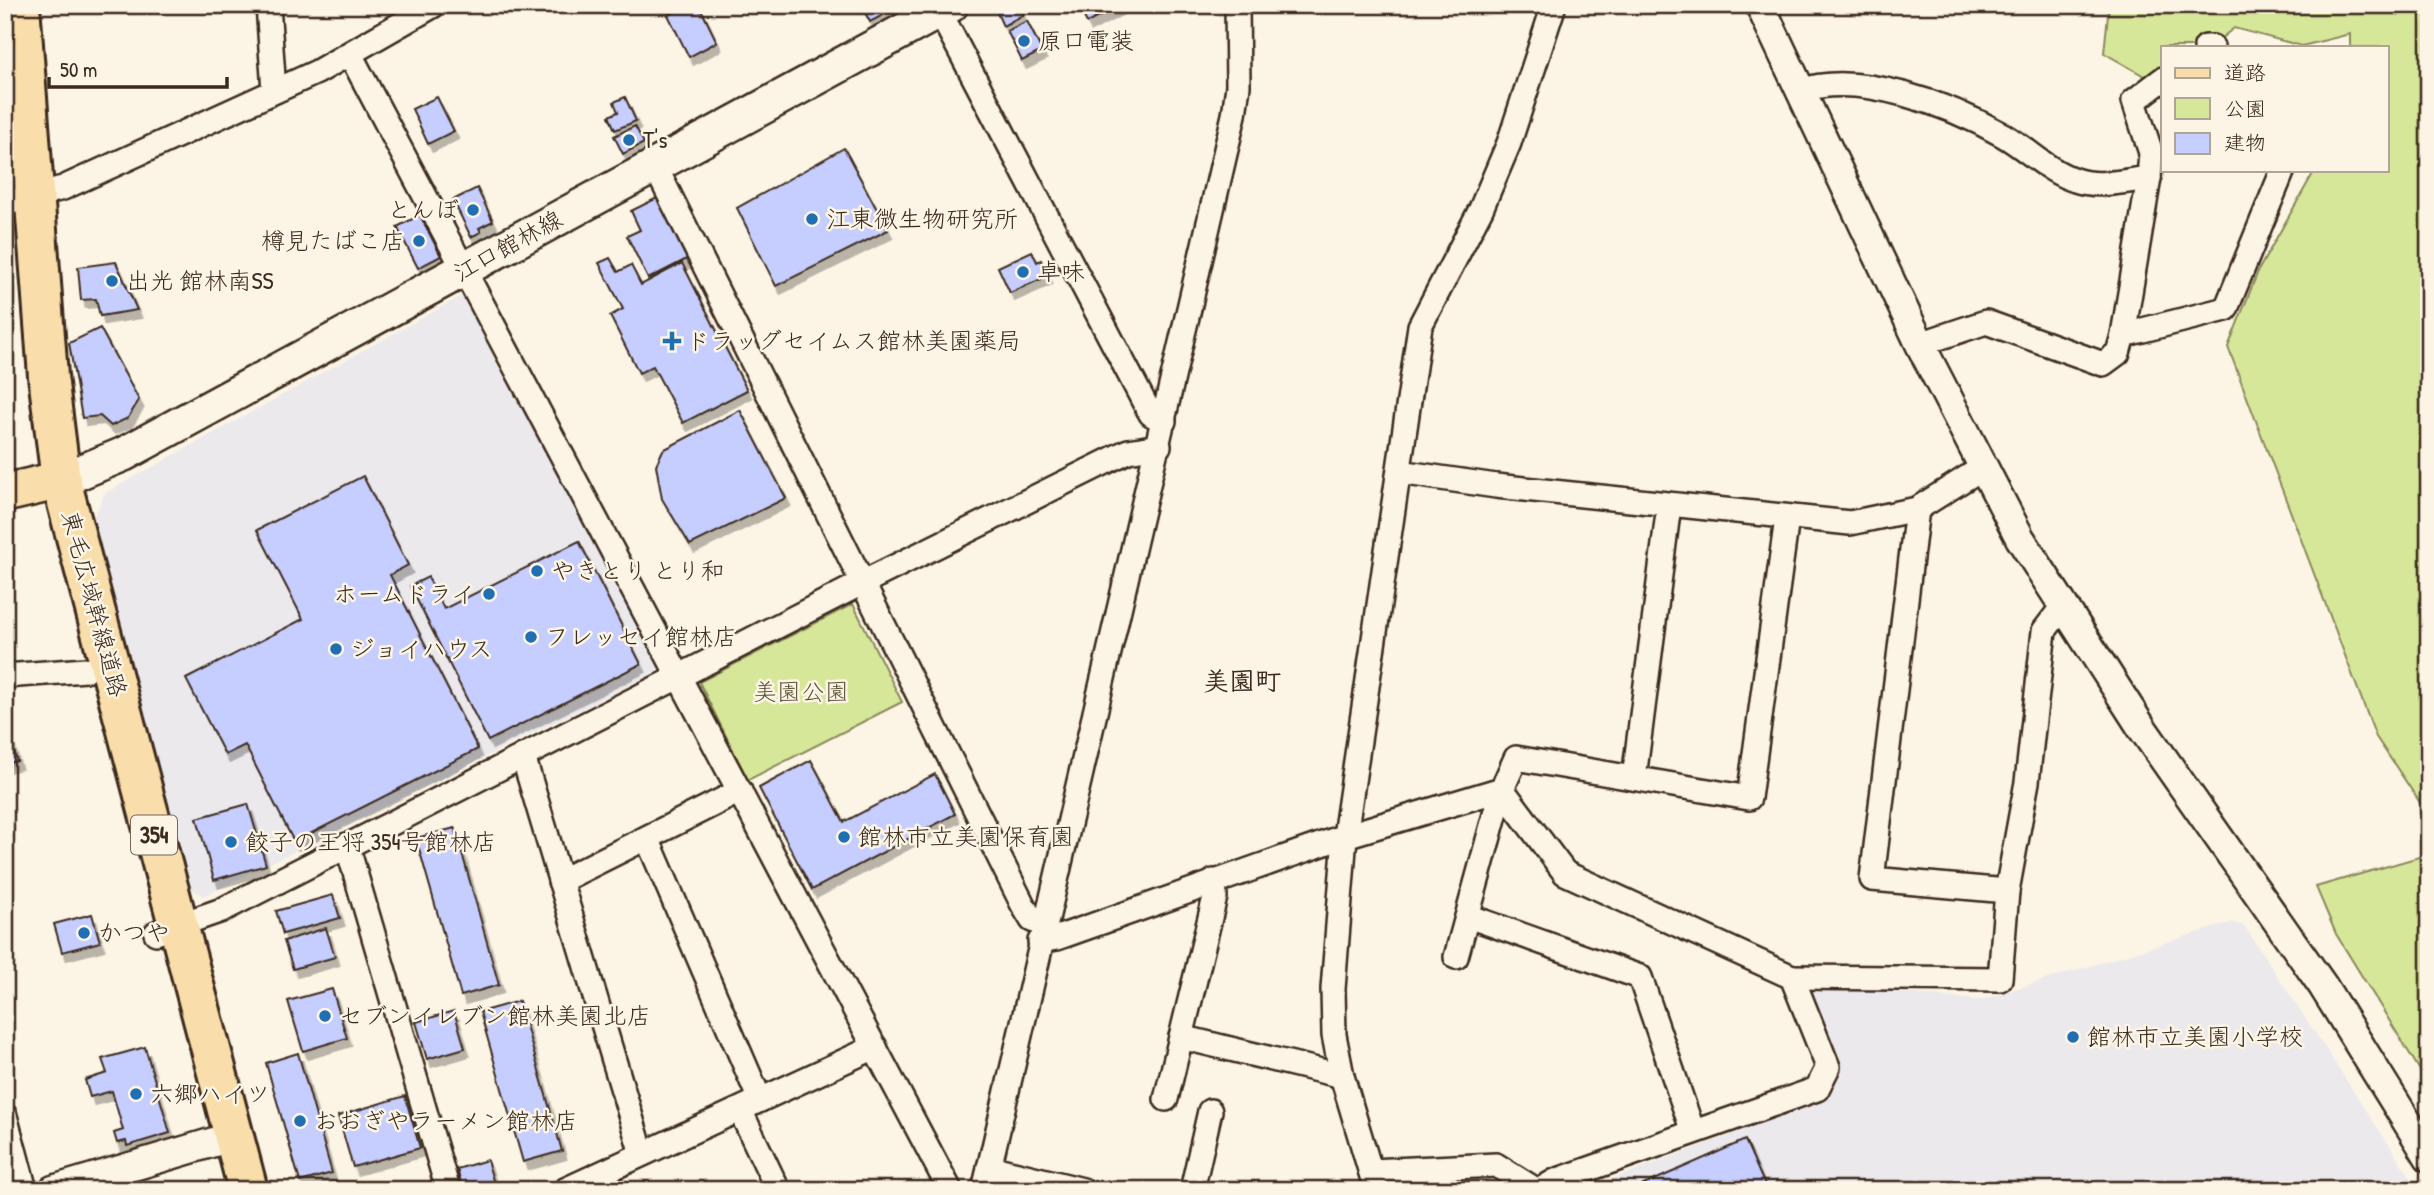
<svg xmlns="http://www.w3.org/2000/svg" width="2434" height="1195" font-family="'Patrick Hand','Klee One',sans-serif">
	<defs>
		<filter id="shadow"><feDropShadow dx="4.5" dy="8" stdDeviation="0" flood-color="#0004"/></filter>
	</defs>
	<rect width="100%" height="100%" fill="#fcf5e5"/>
	<filter id="ink" filterUnits="userSpaceOnUse"><feTurbulence type="fractalNoise" baseFrequency=".0143" numOctaves="2"/><feDisplacementMap in="SourceGraphic" scale="14" xChannelSelector="R" yChannelSelector="G"/><feConvolveMatrix kernelMatrix="1 2 1 2 8 2 1 2 1" color-interpolation-filters="sRGB"/></filter>
	<g filter="url(#ink)">
		<g fill="#ece9ed">
			<path d="M 463,295 L 471,297 L 660,661 L 656,672 L 204,896 L 187,887 L 92,521 L 105,493 Z"/>
			<path d="M 2232,922 L 2245,927 L 2419,1190 L 1582,1190 L 1822,1101 L 1842,1073 L 1806,984 L 1980,1000 Z"/>
		</g>
		<g fill="#d7e79a" stroke="#89885c" stroke-width="2">
			<path d="M 2109,5 L 2429,5 L 2429,816 L 2376,737 L 2228,347 L 2259,269 L 2315,170 L 2387,170 L 2387,47 L 2350,47 L 2350,34 L 2302,46 L 2234,28 L 2210,47 L 2163,47 L 2162,86 L 2104,53 Z"/>
			<path d="M 853,604 L 902,702 L 748,780 L 699,682 Z"/>
			<path d="M 2429,854 L 2429,1085 L 2336,934 L 2316,887 Z"/>
		</g>
		<g fill="#c6cdff" stroke="#3b2a1e" stroke-width="2" filter="url(#shadow)">
			<path d="M 687,5 L 699,5 L 717,42 L 689,57 L 668,15 Z"/>
			<path d="M 861,5 L 902,5 L 870,22 Z"/>
			<path d="M 1012,5 L 1018,5 L 1023,15 L 1003,26 L 997,13 Z"/>
			<path d="M 1078,5 L 1121,5 L 1087,23 Z"/>
			<path d="M 1027,21 L 1042,51 L 1022,61 L 1007,31 Z"/>
			<path d="M 437,97 L 454,131 L 428,144 L 412,109 Z"/>
			<path d="M 625,97 L 636,121 L 615,130 L 609,116 L 618,112 L 614,102 Z"/>
			<path d="M 635,126 L 644,143 L 623,154 L 614,136 Z"/>
			<path d="M 844,148 L 888,230 L 776,286 L 737,208 Z"/>
			<path d="M 477,188 L 493,221 L 479,228 L 481,232 L 471,237 L 453,200 Z"/>
			<path d="M 657,198 L 687,259 L 648,279 L 627,236 L 640,230 L 631,211 Z"/>
			<path d="M 420,215 L 441,256 L 418,268 L 397,227 Z"/>
			<path d="M 1032,251 L 1037,262 L 1041,260 L 1048,276 L 1010,293 L 998,267 Z"/>
			<path d="M 610,258 L 618,272 L 631,265 L 641,285 L 682,263 L 747,390 L 683,423 L 653,366 L 639,373 L 610,316 L 623,309 L 599,263 Z"/>
			<path d="M 116,262 L 137,310 L 100,316 L 96,299 L 81,300 L 78,267 Z"/>
			<path d="M 100,328 L 139,400 L 128,418 L 111,426 L 100,416 L 82,418 L 69,343 Z"/>
			<path d="M 740,410 L 786,498 L 690,545 L 662,499 L 656,465 L 663,450 Z"/>
			<path d="M 363,476 L 408,565 L 390,575 L 478,749 L 294,842 L 245,745 L 225,755 L 186,679 L 303,619 L 257,530 Z"/>
			<path d="M 579,541 L 641,664 L 488,741 L 410,586 L 428,577 L 444,609 Z"/>
			<path d="M 5,721 L 17,761 L 5,764 Z"/>
			<path d="M 811,760 L 844,822 L 935,774 L 955,814 L 812,890 L 759,788 Z"/>
			<path d="M 248,804 L 266,865 L 214,880 L 197,818 Z"/>
			<path d="M 455,828 L 499,985 L 461,996 L 416,838 Z"/>
			<path d="M 333,895 L 340,918 L 283,934 L 276,911 Z"/>
			<path d="M 92,914 L 100,942 L 62,952 L 54,924 Z"/>
			<path d="M 326,928 L 335,957 L 293,969 L 284,941 Z"/>
			<path d="M 332,989 L 347,1038 L 303,1051 L 288,1001 Z"/>
			<path d="M 519,1001 L 562,1151 L 523,1162 L 480,1012 Z"/>
			<path d="M 454,1011 L 465,1048 L 427,1059 L 416,1022 Z"/>
			<path d="M 145,1047 L 170,1133 L 127,1146 L 126,1141 L 117,1143 L 114,1133 L 123,1130 L 112,1091 L 90,1097 L 85,1080 L 107,1073 L 102,1059 Z"/>
			<path d="M 298,1053 L 332,1173 L 300,1182 L 266,1063 Z"/>
			<path d="M 405,1096 L 420,1148 L 353,1167 L 338,1116 Z"/>
			<path d="M 1745,1140 L 1767,1190 L 1632,1190 Z"/>
			<path d="M 487,1160 L 496,1190 L 463,1190 L 457,1169 Z"/>
		</g>
		<g fill="none" stroke-linecap="round" stroke-linejoin="round">
			<defs>
				<g id="minor">
					<path d="M 268,5 L 274,91"/>
					<path d="M 936,5 L 1144,402 L 1151,414 L 1164,421"/>
					<path d="M 2206,47 L 2212,47"/>
					<path d="M 350,54 L 950,1190"/>
					<path d="M 1800,91 C 1858,70 1952,106 2003,135 C 2028,149 2047,171 2075,180 C 2098,188 2126,181 2149,178 L 2151,153 L 2134,101 L 2163,79"/>
					<path d="M 655,166 L 1023,905 L 1032,920 L 1044,924"/>
					<path d="M 5,203 L 63,188 L 317,72 L 434,5"/>
					<path d="M 2123,335 L 2226,309 L 2283,170"/>
					<path d="M 1920,344 L 1986,322 L 2103,364 L 2118,353 L 2123,335 L 2149,178"/>
					<path d="M 1399,472 L 1496,486 L 1850,523 L 1917,509 L 1982,468"/>
					<path d="M 1917,509 L 1872,879 L 2007,891"/>
					<path d="M 5,676 L 86,670"/>
					<path d="M 523,756 L 642,1154"/>
					<path d="M 1634,778 L 1669,505"/>
					<path d="M 1502,789 L 1565,873 L 1792,977 L 1828,1067 L 1817,1089 L 1555,1181 L 1540,1190"/>
					<path d="M 647,838 L 760,1100"/>
					<path d="M 347,845 L 448,1190"/>
					<path d="M 560,881 L 740,791"/>
					<path d="M 1468,916 L 1640,977 L 1693,1132"/>
					<path d="M 156,933 L 222,910 L 862,583 L 1128,451 L 1159,446"/>
					<path d="M 1040,941 L 1057,938 L 1345,836 L 1502,789"/>
					<path d="M 1456,957 L 1502,789 L 1516,758 L 1749,798 L 1787,518"/>
					<path d="M 1792,977 L 2000,979 L 2007,891 L 2027,782 L 2044,631 L 2063,606"/>
					<path d="M 1181,1037 L 1342,1076"/>
					<path d="M 1166,1099 L 1215,897 L 1214,881"/>
					<path d="M 740,1110 L 778,1190"/>
					<path d="M 5,1116 L 25,1190"/>
					<path d="M 989,1167 L 1083,1190"/>
					<path d="M 1371,1171 L 1496,1165 L 1536,1190"/>
					<path d="M 565,1190 L 875,1047"/>
					<path d="M 984,1190 L 1234,115 L 1238,86 L 1237,5"/>
					<path d="M 1192,1190 L 1210,1111"/>
					<path d="M 1376,1190 L 1342,1076 L 1334,1035 L 1333,989 L 1345,836 L 1420,326 L 1481,209 L 1509,143 L 1554,5"/>
				</g>
				<g id="tertiary">
					<path d="M 1760,5 L 1920,344 L 2020,538 L 2142,728 L 2323,986 L 2429,1157"/>
					<path d="M 53,1190 L 234,1136"/>
				</g>
				<path id="secondary" d="M 61,480 L 124,454 L 951,5"/>
				<path id="primary" d="M 5,493 L 61,480"/>
				<path id="trunk" d="M 20,5 L 48,376 L 61,480 L 248,1190"/>
			</defs>
			<use href="#minor" stroke="#3b2a1e" stroke-width="28"/>
			<use href="#tertiary" stroke="#3b2a1e" stroke-width="33"/>
			<use href="#secondary" stroke="#3b2a1e" stroke-width="38"/>
			<use href="#primary" stroke="#3b2a1e" stroke-width="42"/>
			<use href="#trunk" stroke="#3b2a1e" stroke-width="44"/>
			<use href="#minor" stroke="#fcf5e5" stroke-width="23"/>
			<use href="#tertiary" stroke="#fcf5e5" stroke-width="28"/>
			<use href="#secondary" stroke="#fcf5e5" stroke-width="33"/>
			<use href="#primary" stroke="#f9ddab" stroke-width="37"/>
			<use href="#trunk" stroke="#f9ddab" stroke-width="38"/>
		</g>
	</g>
	<g fill="#1f6fb2" stroke="#fcf5e5" stroke-width="2.5">
		<circle cx="1024" cy="41" r="7"/>
		<circle cx="629" cy="140" r="7"/>
		<circle cx="473" cy="210" r="7"/>
		<circle cx="812" cy="219" r="7"/>
		<circle cx="419" cy="241" r="7"/>
		<circle cx="1023" cy="272" r="7"/>
		<circle cx="112" cy="281" r="7"/>
		<path d="M668.5 330.5h7v7h7v7h-7v7h-7v-7h-7v-7h7z"/>
		<circle cx="537" cy="571" r="7"/>
		<circle cx="489" cy="594" r="7"/>
		<circle cx="531" cy="637" r="7"/>
		<circle cx="336" cy="649" r="7"/>
		<circle cx="844" cy="837" r="7"/>
		<circle cx="231" cy="842" r="7"/>
		<circle cx="84" cy="933" r="7"/>
		<circle cx="325" cy="1016" r="7"/>
		<circle cx="2073" cy="1037" r="7"/>
		<circle cx="136" cy="1094" r="7"/>
		<circle cx="300" cy="1121" r="7"/>
	</g>
	<g text-anchor="middle" stroke-width="5" stroke-linejoin="round" paint-order="stroke">
		<rect fill="#fcf5e5" stroke="#75675a" stroke-width="2" x="131" y="815.5" width="46" height="39" rx="5"/>
		<g font-size="23" font-weight="bold" fill="#3b2a1e">
			<text x="154" y="843">354</text>
		</g>
		<g font-size="24" fill="#3b2a1e" stroke="#fcf5e5" text-anchor="start">
			<text x="1038" y="49">原口電装</text>
			<text x="643" y="148">T's</text>
			<text x="459" y="218" text-anchor="end">とんぼ</text>
			<text x="826" y="227">江東微生物研究所</text>
			<text x="405" y="249" text-anchor="end">樽見たばこ店</text>
			<text x="1037" y="280">卓味</text>
			<text x="126" y="289">出光 館林南SS</text>
			<text x="686" y="349">ドラッグセイムス館林美園薬局</text>
			<text x="551" y="579">やきとり とり和</text>
			<text x="475" y="602" text-anchor="end">ホームドライ</text>
			<text x="545" y="645">フレッセイ館林店</text>
			<text x="350" y="657">ジョイハウス</text>
			<text x="858" y="845">館林市立美園保育園</text>
			<text x="245" y="850">餃子の王将 354号館林店</text>
			<text x="98" y="941">かつや</text>
			<text x="339" y="1024">セブンイレブン館林美園北店</text>
			<text x="2087" y="1045">館林市立美園小学校</text>
			<text x="150" y="1102">六郷ハイツ</text>
			<text x="314" y="1129">おおぎやラーメン館林店</text>
		</g>
		<g font-size="24" fill="#3b2a1e" stroke="#fcf5e5">
			<text transform="translate(508 246) rotate(-29)" y="8">江口館林線</text>
			<text transform="translate(94 604) rotate(75)" y="8">東毛広域幹線道路</text>
		</g>
		<g font-size="24" fill="#5a5037" stroke="#fcf5e5">
			<text x="801" y="700">美園公園</text>
		</g>
		<g font-size="26" font-weight="bold" fill="#3b2a1e" stroke="#fcf5e5">
			<text x="1242" y="690">美園町</text>
		</g>
	</g>
	<rect width="2434" height="1195" fill="none" stroke="#fcf5e5" stroke-width="28"/>
	<rect x="14" y="14" width="2406" height="1167" fill="none" stroke="#3b2a1e" stroke-width="2.5" filter="url(#ink)"/>
	<rect x="2161" y="46" width="228" height="126" fill="#fcf5e5" stroke="#afa495" stroke-width="2"/>
	<rect x="2175" y="68" width="35" height="10" fill="#f9ddab" stroke="#afa495" stroke-width="2"/>
	<text x="2224" y="80" font-size="21" fill="#3b2a1e">道路</text>
	<rect x="2175" y="98" width="35" height="21" fill="#d7e79a" stroke="#afa495" stroke-width="2"/>
	<text x="2224" y="116" font-size="21" fill="#3b2a1e">公園</text>
	<rect x="2175" y="133" width="35" height="21" fill="#c6cdff" stroke="#afa495" stroke-width="2"/>
	<text x="2224" y="150" font-size="21" fill="#3b2a1e">建物</text>
	<path d="M49 77v10h178v-10" fill="none" stroke="#3b2a1e" stroke-width="3.5"/>
	<text x="60" y="77" font-size="21" fill="#3b2a1e" stroke="#fcf5e5" stroke-width="5" paint-order="stroke">50 m</text>
</svg>
